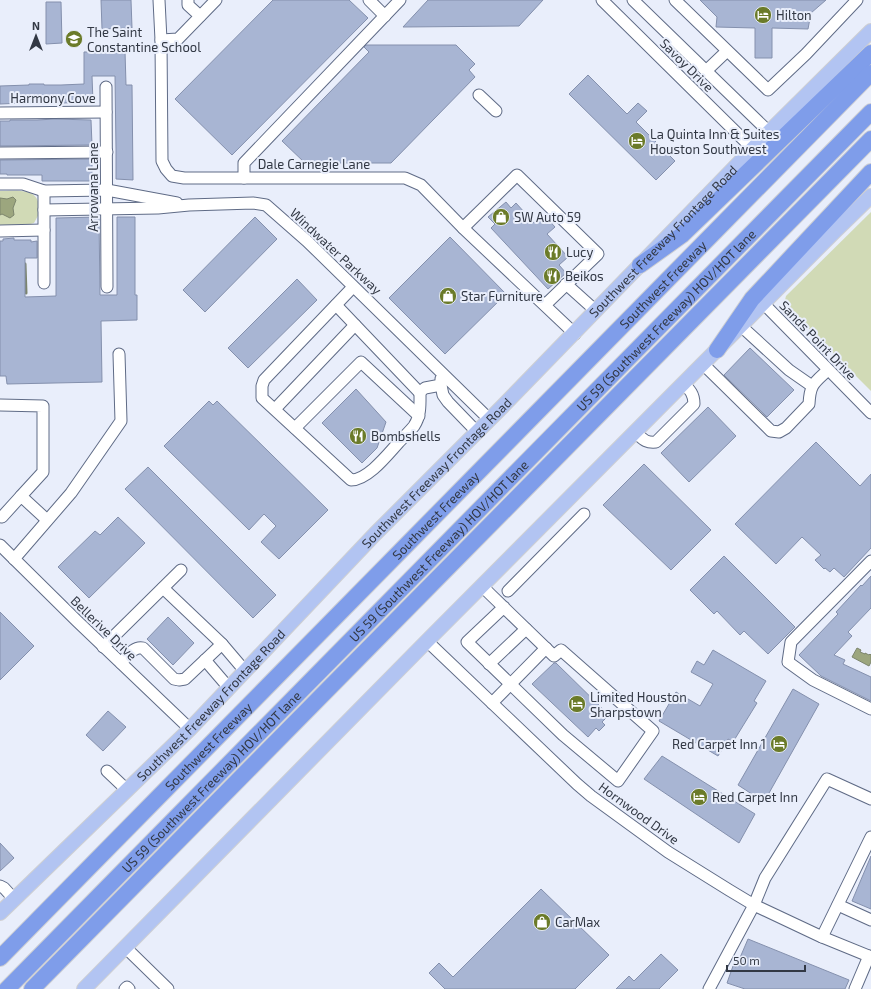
<svg xmlns="http://www.w3.org/2000/svg" width="871" height="989" font-family="'Exo 2',sans-serif">
	<rect width="100%" height="100%" fill="#e9eefb"/>
	<g fill="#d1dab6">
		<path d="M 0,191 C 10,191 32,188 37,199 C 39,203 40,208 40,212 L 34,223 L 27,225 L 0,225 Z"/>
		<path d="M 871,212 L 871,391 L 784,304 L 786,296 Z"/>
	</g>
	<g fill="#9ca67e" stroke="#7c856d">
		<path d="M 13,197 L 16,200 L 13,208 L 14,215 L 10,218 L 2,214 L 0,215 L 0,198 L 7,199 Z"/>
		<path d="M 857,648 L 861,650 L 860,652 L 865,654 L 865,653 L 869,655 L 870,654 L 871,655 L 871,662 L 869,666 L 852,657 Z"/>
	</g>
	<g fill="none" stroke-linecap="round" stroke-linejoin="round">
		<path stroke="#7c856d" stroke-width="3" d="M 22,264 L 25,264 L 26,293"/>
	</g>
	<g fill="#a8b5d3" stroke="#8490ad">
		<path d="M 101,0 L 131,0 L 132,28 L 102,29 Z"/>
		<path d="M 273,0 L 349,0 L 368,18 L 232,155 L 175,99 Z"/>
		<path d="M 428,0 L 543,0 L 519,26 L 403,27 Z"/>
		<path d="M 700,0 L 826,0 L 811,13 L 808,29 L 772,28 L 772,58 L 755,58 L 755,28 L 716,27 L 717,17 Z"/>
		<path d="M 46,2 L 61,2 L 62,43 L 46,44 Z"/>
		<path d="M 366,45 L 456,45 L 475,64 L 469,70 L 475,77 L 391,163 L 305,163 L 282,141 L 369,52 L 364,47 Z"/>
		<path d="M 125,51 L 126,85 L 132,85 L 133,180 L 116,179 L 116,149 L 115,76 L 92,76 L 93,102 L 62,103 L 46,103 L 46,102 L 0,104 L 0,86 L 29,85 L 29,84 L 44,84 L 44,85 L 61,85 L 84,84 L 84,52 Z"/>
		<path d="M 588,75 L 627,114 L 638,103 L 647,111 L 636,122 L 675,161 L 656,180 L 569,94 Z"/>
		<path d="M 55,119 L 91,120 L 92,145 L 0,146 L 0,121 L 10,121 L 10,120 L 37,120 Z"/>
		<path d="M 92,159 L 92,181 L 42,181 L 42,175 L 7,175 L 7,174 L 0,174 L 0,160 Z"/>
		<path d="M 506,202 L 511,208 L 516,203 L 534,223 L 544,215 L 555,227 L 547,234 L 568,257 L 559,265 L 566,273 L 548,289 L 491,228 L 495,224 L 488,217 Z"/>
		<path d="M 99,217 L 100,295 L 117,295 L 117,217 L 135,217 L 135,295 L 137,295 L 137,320 L 101,321 L 102,382 L 7,384 L 6,376 L 0,376 L 0,241 L 3,241 L 3,239 L 14,238 L 14,240 L 31,240 L 31,242 L 37,241 L 37,258 L 25,258 L 25,297 L 56,296 L 56,218 Z"/>
		<path d="M 255,217 L 277,239 L 205,312 L 183,290 Z"/>
		<path d="M 450,237 L 506,294 L 445,354 L 389,298 Z"/>
		<path d="M 297,279 L 317,300 L 248,368 L 228,348 Z"/>
		<path d="M 750,348 L 794,390 L 767,417 L 724,375 Z"/>
		<path d="M 356,389 L 386,422 L 377,448 L 362,463 L 322,423 Z"/>
		<path d="M 209,401 L 213,405 L 217,401 L 328,510 L 279,559 L 261,542 L 276,526 L 264,514 L 249,530 L 164,446 Z"/>
		<path d="M 708,407 L 736,436 L 689,482 L 661,453 Z"/>
		<path d="M 816,442 L 860,486 L 871,474 L 871,548 L 844,577 L 834,568 L 830,572 L 825,568 L 824,569 L 815,560 L 821,555 L 802,537 L 776,564 L 735,524 Z"/>
		<path d="M 644,464 L 711,530 L 671,570 L 603,505 Z"/>
		<path d="M 148,467 L 276,595 L 253,618 L 125,489 Z"/>
		<path d="M 118,517 L 145,543 L 89,598 L 58,567 L 95,531 L 100,535 Z"/>
		<path d="M 724,556 L 795,627 L 768,654 L 744,631 L 740,635 L 717,611 L 714,614 L 690,590 Z"/>
		<path d="M 871,576 L 871,608 L 848,632 L 852,636 L 834,655 L 845,660 L 843,664 L 871,677 L 871,701 L 821,676 L 799,655 L 838,614 L 836,612 L 861,585 L 862,586 Z"/>
		<path d="M 0,612 L 34,646 L 0,680 Z"/>
		<path d="M 168,617 L 194,643 L 173,665 L 147,639 Z"/>
		<path d="M 713,650 L 766,681 L 754,701 L 757,703 L 733,742 L 728,739 L 718,756 L 659,721 L 676,692 L 700,706 L 713,684 L 691,672 L 697,661 L 704,665 Z"/>
		<path d="M 554,663 L 556,663 L 609,715 L 602,722 L 605,725 L 599,731 L 596,728 L 588,737 L 532,684 Z"/>
		<path d="M 793,689 L 819,704 L 764,802 L 738,785 Z"/>
		<path d="M 108,711 L 126,727 L 103,751 L 86,735 Z"/>
		<path d="M 662,756 L 755,814 L 739,843 L 644,779 Z"/>
		<path d="M 0,843 L 14,858 L 0,871 Z"/>
		<path d="M 871,856 L 871,909 L 852,901 Z"/>
		<path d="M 541,889 L 609,955 L 575,989 L 445,989 L 429,973 L 439,963 L 453,977 Z"/>
		<path d="M 748,939 L 849,980 L 845,989 L 745,989 L 727,983 L 733,966 L 736,967 Z"/>
		<path d="M 661,954 L 678,970 L 659,989 L 616,989 L 629,976 L 634,981 Z"/>
	</g>
	<g fill="none" stroke-linecap="round" stroke-linejoin="round">
		<defs>
			<g id="minor">
				<path d="M 159,0 L 161,40 L 162,161 L 166,169 L 172,176 L 184,178 L 405,178 L 421,185 L 463,228 L 575,334"/>
				<path d="M 188,0 L 188,5 L 200,16"/>
				<path d="M 369,0 L 385,16"/>
				<path d="M 602,0 L 753,149"/>
				<path d="M 633,0 L 769,132"/>
				<path d="M 675,0 L 768,90 L 806,54 L 857,0"/>
				<path d="M 161,40 L 178,39 L 216,0"/>
				<path d="M 706,71 L 727,51"/>
				<path d="M 106,87 L 107,287"/>
				<path d="M 479,95 L 496,111"/>
				<path d="M 0,113 L 106,112"/>
				<path d="M 0,153 L 107,152"/>
				<path d="M 244,178 L 244,163 L 400,0"/>
				<path d="M 0,184 L 23,184 L 44,191 L 107,190 L 177,203"/>
				<path d="M 44,210 L 158,208 L 189,205 L 253,203 L 266,205 L 307,241 L 490,420"/>
				<path d="M 463,228 L 517,175 L 598,254 L 545,305"/>
				<path d="M 0,231 L 44,230"/>
				<path d="M 44,283 L 44,191"/>
				<path d="M 566,284 L 596,311"/>
				<path d="M 353,287 L 264,380 L 262,386 L 262,398 L 351,480 C 368,480 388,454 399,442 C 404,437 410,431 414,426 C 421,416 420,403 420,392 L 425,388 L 441,385"/>
				<path d="M 763,303 L 871,413"/>
				<path d="M 336,305 L 420,393"/>
				<path d="M 741,326 L 789,370 L 812,386"/>
				<path d="M 703,364 L 771,431 L 779,432 L 786,428 L 809,404 C 810,384 814,383 828,370"/>
				<path d="M 441,379 L 441,385 L 443,395 L 448,402 L 477,432"/>
				<path d="M 0,405 L 43,406 L 43,472 L 21,496"/>
				<path d="M 275,409 L 355,325"/>
				<path d="M 295,428 L 361,362 L 419,416"/>
				<path d="M 635,432 C 643,439 645,443 656,442 L 694,404 C 694,394 690,390 683,383"/>
				<path d="M 2,517 L 21,496 L 47,520"/>
				<path d="M 0,545 L 77,621 L 190,729"/>
				<path d="M 14,559 L 71,493 L 121,421 L 119,354"/>
				<path d="M 871,561 L 791,642 L 788,662 L 813,680 L 871,709"/>
				<path d="M 482,586 L 490,594 L 554,656 L 561,650 L 653,731 L 618,781 L 563,735 L 467,642 L 504,607"/>
				<path d="M 163,588 L 222,644 L 245,671"/>
				<path d="M 508,591 L 584,514"/>
				<path d="M 427,641 L 577,784 L 591,796 L 668,852 L 729,890 L 754,905 L 822,937 L 871,957"/>
				<path d="M 103,647 L 181,570"/>
				<path d="M 205,660 L 229,688"/>
				<path d="M 121,663 C 127,657 133,646 143,648 L 174,679 L 179,680 L 185,679 L 222,644"/>
				<path d="M 489,664 L 526,629"/>
				<path d="M 492,703 L 546,648"/>
				<path d="M 107,771 L 127,790"/>
				<path d="M 0,886 L 4,888 L 14,899"/>
				<path d="M 838,905 L 871,920"/>
				<path d="M 822,937 L 871,837"/>
				<path d="M 125,947 L 168,989"/>
				<path d="M 125,989 L 127,987 L 129,989"/>
				<path d="M 709,989 L 754,905 L 765,878 L 827,779 L 871,799"/>
				<path d="M 855,989 L 869,956"/>
			</g>
			<g id="major">
				<path id="s1" d="M 0,913 L 190,729 L 375,534 L 502,407 L 769,132 L 871,31"/>
				<path d="M 84,989 L 427,641 L 835,231 L 871,196"/>
			</g>
			<g id="highway">
				<path d="M 640,265 L 682,235 L 871,53"/>
				<path d="M 717,350 L 752,299 L 871,172"/>
				<path id="s2" d="M 0,958 L 871,73"/>
				<path id="s3" d="M 7,989 L 871,112"/>
				<path d="M 32,989 L 871,139"/>
			</g>
		</defs>
		<use href="#minor" stroke="#5f6b86" stroke-width="13"/>
		<use href="#major" stroke="#cecfd2" stroke-width="16"/>
		<use href="#highway" stroke="#cecfd2" stroke-width="18"/>
		<use href="#minor" stroke="#fff" stroke-width="11"/>
		<use href="#major" stroke="#b2c4f2" stroke-width="14"/>
		<use href="#highway" stroke="#7f9dea" stroke-width="16"/>
	</g>
	<defs>
		<symbol id="hotel-disc" viewBox="-11 -11 22 22"><circle r="9.5" fill="#6b7b29" stroke="#e9eefb"/><path d="M-6-4.5h1.5V1H6V5H4.5V3h-9V5H-6ZM-4 0a1.8 1.8 0 1 1 3.6 0ZM.5 0V-2.5h3Q6-2.5 6 0Z" fill="#fff"/></symbol>
		<symbol id="school-disc" viewBox="-11 -11 22 22"><circle r="9.5" fill="#6b7b29" stroke="#e9eefb"/><path d="M0-5L7-2L0 1L-7-2ZM-4 1L0 2.5L4 1V4Q0 6-4 4Z" fill="#fff"/></symbol>
		<symbol id="shop-disc" viewBox="-11 -11 22 22"><circle r="9.5" fill="#6b7b29" stroke="#e9eefb"/><path d="M-5-2.5h2.3a2.7 3.5 0 0 1 5.4 0H5L5.5 6h-11ZM-1.5-2.5h3a1.5 2.3 0 0 0-3 0Z" fill="#fff"/></symbol>
		<symbol id="restaurant-disc" viewBox="-11 -11 22 22"><circle r="9.5" fill="#6b7b29" stroke="#e9eefb"/><path d="M-5-6h1v4h1v-4h1v4h1v-4h1v5L-1.5 .5V6h-2V.5L-5-1ZM5-6V6H3V1.5H1.5Q1.5-4 5-6Z" fill="#fff"/></symbol>
	</defs>
	<g fill-rule="evenodd">
		<use href="#hotel-disc" x="753" y="5" width="20" height="20"/>
		<use href="#school-disc" x="64" y="29" width="20" height="20"/>
		<use href="#hotel-disc" x="627" y="131" width="20" height="20"/>
		<use href="#shop-disc" x="491" y="207" width="20" height="20"/>
		<use href="#restaurant-disc" x="543" y="242" width="20" height="20"/>
		<use href="#restaurant-disc" x="542" y="266" width="20" height="20"/>
		<use href="#shop-disc" x="438" y="286" width="20" height="20"/>
		<use href="#restaurant-disc" x="348" y="426" width="20" height="20"/>
		<use href="#hotel-disc" x="567" y="694" width="20" height="20"/>
		<use href="#hotel-disc" x="769" y="734" width="20" height="20"/>
		<use href="#hotel-disc" x="689" y="787" width="20" height="20"/>
		<use href="#shop-disc" x="532" y="912" width="20" height="20"/>
	</g>
	<g text-anchor="middle" stroke-width="4" stroke-linejoin="round" paint-order="stroke">
		<g font-size="13" fill="#323844" stroke="#e9eefb" text-anchor="start">
			<text x="776" y="20">Hilton</text>
			<text x="87" y="37">The Saint<tspan x="87" dy="15">Constantine School</tspan></text>
			<text x="650" y="139">La Quinta Inn &amp; Suites<tspan x="650" dy="15">Houston Southwest</tspan></text>
			<text x="514" y="222">SW Auto 59</text>
			<text x="566" y="257">Lucy</text>
			<text x="565" y="281">Beikos</text>
			<text x="461" y="301">Star Furniture</text>
			<text x="371" y="441">Bombshells</text>
			<text x="590" y="702">Limited Houston<tspan x="590" dy="15">Sharpstown</tspan></text>
			<text x="766" y="749" text-anchor="end">Red Carpet Inn 1</text>
			<text x="712" y="802">Red Carpet Inn</text>
			<text x="555" y="927">CarMax</text>
		</g>
		<g font-size="13" fill="#323844" stroke="#e9eefb">
			<text transform="translate(687 65) rotate(45)" y="5">Savoy Drive</text>
			<text x="53" y="103">Harmony Cove</text>
			<text x="314" y="169">Dale Carnegie Lane</text>
			<text transform="translate(93 187) rotate(-90)" y="5">Arrowana Lane</text>
			<text dy="5" stroke="none"><textPath href="#s1" startOffset="944">Southwest Freeway Frontage Road</textPath></text>
			<text transform="translate(336 251) rotate(43)" y="5">Windwater Parkway</text>
			<text dy="5" stroke="none"><textPath href="#s2" startOffset="945">Southwest Freeway</textPath></text>
			<text dy="5" stroke="none"><textPath href="#s3" startOffset="939">US 59 (Southwest Freeway) HOV/HOT lane</textPath></text>
			<text transform="translate(818 340) rotate(46)" y="5">Sands Point Drive</text>
			<text dy="5" stroke="none"><textPath href="#s1" startOffset="620">Southwest Freeway Frontage Road</textPath></text>
			<text dy="5" stroke="none"><textPath href="#s2" startOffset="621">Southwest Freeway</textPath></text>
			<text dy="5" stroke="none"><textPath href="#s3" startOffset="615">US 59 (Southwest Freeway) HOV/HOT lane</textPath></text>
			<text transform="translate(104 628) rotate(44)" y="5">Bellerive Drive</text>
			<text dy="5" stroke="none"><textPath href="#s1" startOffset="296">Southwest Freeway Frontage Road</textPath></text>
			<text dy="5" stroke="none"><textPath href="#s2" startOffset="297">Southwest Freeway</textPath></text>
			<text dy="5" stroke="none"><textPath href="#s3" startOffset="291">US 59 (Southwest Freeway) HOV/HOT lane</textPath></text>
			<text transform="translate(639 813) rotate(36)" y="5">Hornwood Drive</text>
		</g>
	</g>
	<g transform="translate(36 36)" stroke="#e9eefb" stroke-width="3" paint-order="stroke">
	<path d="M0-3L7 15L0 10L-7 15Z" fill="#323844"/>
	<text y="-6" font-size="11" font-weight="bold" text-anchor="middle" fill="#323844">N</text>
	</g>
	<path d="M727 965v6h78v-6" fill="none" stroke="#323844" stroke-width="2"/>
	<text x="733" y="965" font-size="12" fill="#323844" stroke="#e9eefb" stroke-width="3" paint-order="stroke">50 m</text>
</svg>
